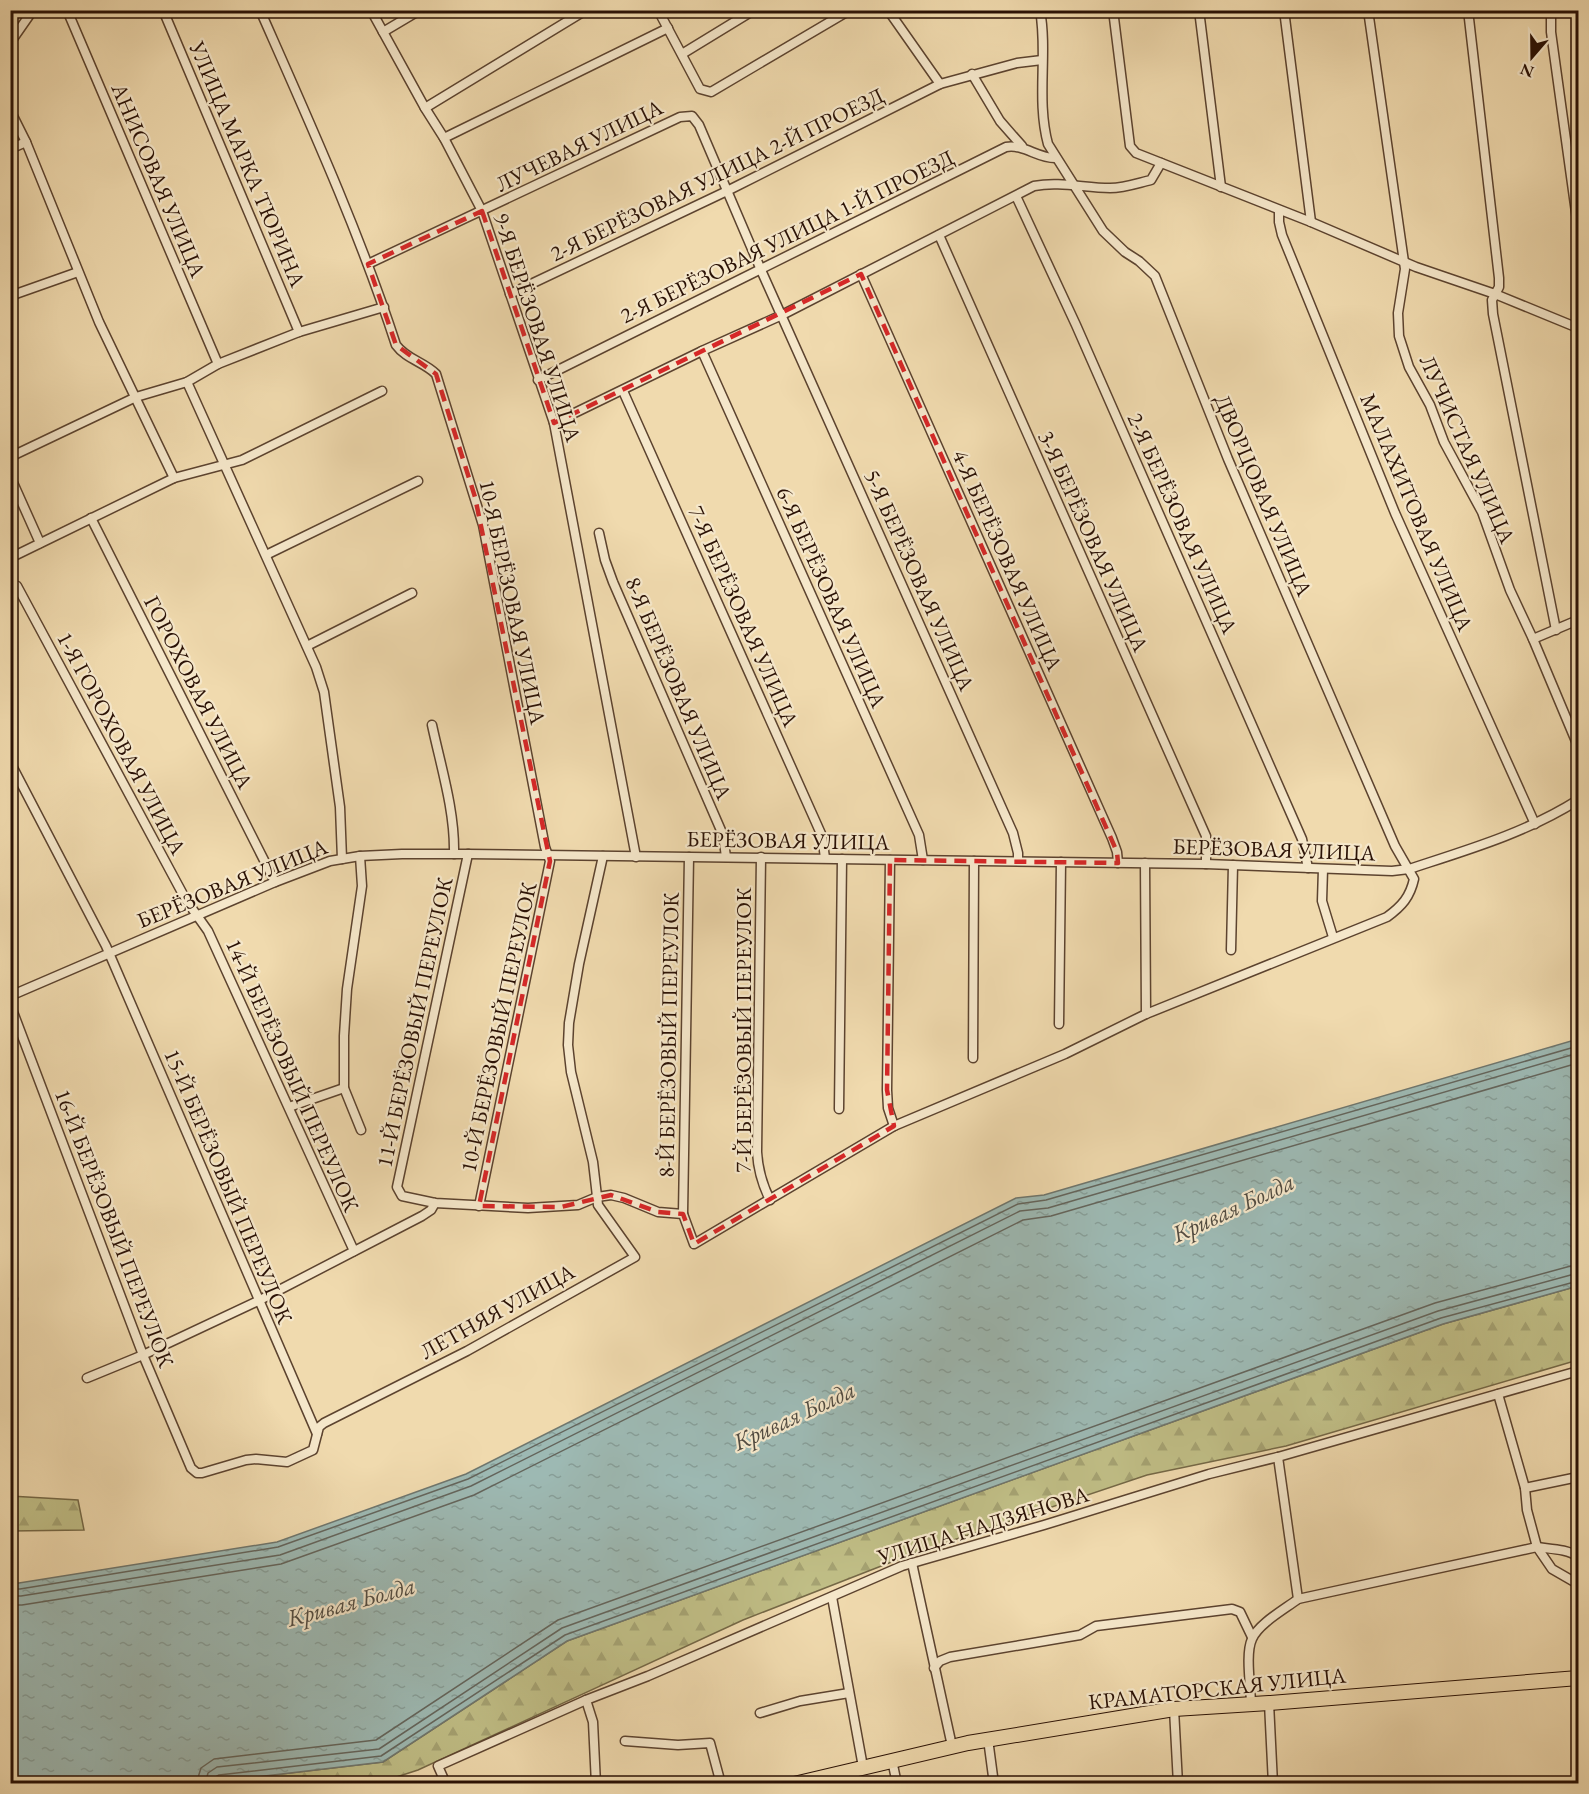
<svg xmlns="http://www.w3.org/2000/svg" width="1589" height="1794" font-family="'EB Garamond',serif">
	<defs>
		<pattern id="forest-firs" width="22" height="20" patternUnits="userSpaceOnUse" patternTransform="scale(1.5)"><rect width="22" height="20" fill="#c0be86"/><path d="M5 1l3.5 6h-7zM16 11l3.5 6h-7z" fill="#a5a272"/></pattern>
		<pattern id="water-ripples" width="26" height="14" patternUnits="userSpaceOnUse" patternTransform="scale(1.5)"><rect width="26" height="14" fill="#9db9b3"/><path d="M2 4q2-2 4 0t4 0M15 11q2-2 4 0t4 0" fill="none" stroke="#879e98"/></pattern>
	</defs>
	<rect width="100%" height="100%" fill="#f0daae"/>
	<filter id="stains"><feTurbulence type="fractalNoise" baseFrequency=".00333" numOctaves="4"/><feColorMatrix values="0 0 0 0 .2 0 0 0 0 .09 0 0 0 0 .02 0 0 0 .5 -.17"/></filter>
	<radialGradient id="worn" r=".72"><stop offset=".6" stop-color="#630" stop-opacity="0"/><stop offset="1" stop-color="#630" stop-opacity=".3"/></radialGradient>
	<g fill="url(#forest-firs)" stroke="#756846" stroke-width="1.5">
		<path d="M 1578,1286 L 1578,1360 L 1286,1446 L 1147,1475 L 912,1554 L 743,1620 L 418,1770 L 378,1783 L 197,1784 L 383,1762 L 567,1641 L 1443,1324 Z"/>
		<path d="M 10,1496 L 78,1500 L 84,1530 L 11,1531 Z"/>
	</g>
	<path fill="url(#water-ripples)" stroke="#6f766d" stroke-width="1.5" d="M 1578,1039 L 1578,1286 L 1443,1324 L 567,1641 L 383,1762 L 197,1784 L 11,1783 L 11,1583 L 19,1583 L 277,1542 L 466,1474 L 1016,1198 L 1044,1195 Z"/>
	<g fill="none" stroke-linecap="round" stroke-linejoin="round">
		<g stroke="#64655c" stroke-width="1.5">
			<path d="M 10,1589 L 20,1589 L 278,1547 L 468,1479 L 1018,1204 L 1046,1200 L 1578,1046"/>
			<path d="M 10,1596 L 21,1596 L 280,1555 L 471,1486 L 1020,1211 L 1048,1208 L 1578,1053"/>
			<path d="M 10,1605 L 22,1605 L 281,1564 L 474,1495 L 1023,1220 L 1051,1216 L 1578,1063"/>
			<path d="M 196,1784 L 201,1768 L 214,1759 L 376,1740 L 558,1620 L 1435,1303 L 1578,1264"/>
			<path d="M 205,1784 L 208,1773 L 217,1767 L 379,1749 L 562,1628 L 1438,1311 L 1578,1273"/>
			<path d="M 213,1784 L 214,1778 L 219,1775 L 381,1756 L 565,1635 L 1441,1318 L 1578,1281"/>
		</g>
		<defs>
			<g id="street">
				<path d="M 67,10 L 218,364"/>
				<path d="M 163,10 L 299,332"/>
				<path d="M 260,10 C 309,121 359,231 396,345 C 406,359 424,362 436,374 L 483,525 L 545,847 L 550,861 L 479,1206"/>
				<path d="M 371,10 L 425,108 L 444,138 L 482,211 L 554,423 L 636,857"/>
				<path d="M 658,10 L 700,89 L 711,92 L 850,10"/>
				<path d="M 888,10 L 940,84"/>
				<path d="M 1113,10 L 1130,146 L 1136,153 L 1311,222 L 1416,267 L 1495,294 L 1578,328"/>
				<path d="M 1199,10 L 1221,187"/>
				<path d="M 1284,10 L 1311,222"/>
				<path d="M 1368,10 L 1405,269 L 1398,313 L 1399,336 L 1409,367 L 1430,405 L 1444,442 L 1482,512 L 1510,590 L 1533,639 L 1578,746"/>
				<path d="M 1468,10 L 1499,278 L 1499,287 L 1492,300 L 1493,314 L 1556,630"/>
				<path d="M 1553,10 L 1551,17 L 1551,32 L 1578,227"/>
				<path d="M 10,11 L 11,10"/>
				<path d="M 383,32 L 420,10"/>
				<path d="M 10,43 L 33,10"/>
				<path d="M 682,54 L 754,10"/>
				<path d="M 972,74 L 1000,121 L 1022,146"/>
				<path d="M 425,108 L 586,10"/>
				<path d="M 10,110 L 26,142 L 99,322 L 174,478"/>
				<path d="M 444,138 L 668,28"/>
				<path d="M 10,149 L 26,142"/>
				<path d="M 1016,196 L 1076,325 L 1302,839 L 1308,868"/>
				<path d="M 1279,210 L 1279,222 L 1282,235 L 1395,513 L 1535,824"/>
				<path d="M 939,235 L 1206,836 L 1206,864"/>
				<path d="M 368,264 L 680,117 L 692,116 L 699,125 L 761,270 L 1013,833 L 1018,853 L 1018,861"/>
				<path d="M 861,274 L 1112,838 L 1117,852 L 1118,863"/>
				<path d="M 510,294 L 727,191 L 940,84 L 1017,63 L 1042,60"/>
				<path d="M 10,296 L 78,272"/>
				<path d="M 702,351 L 919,835 L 923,860"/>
				<path d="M 538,380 L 1006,147 C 1024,144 1037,158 1055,158"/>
				<path d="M 187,382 L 316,667 L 324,692 L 340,807 L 342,859"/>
				<path d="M 623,391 L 822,836 L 825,858"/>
				<path d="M 554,423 L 702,351 L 782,315 L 1034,186 C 1059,181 1085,188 1110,188 C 1124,188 1138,183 1151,180 L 1161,163"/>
				<path d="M 10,457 L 136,397 L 187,382 L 218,364 L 299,332 L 384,307"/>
				<path d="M 10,476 L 40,543"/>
				<path d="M 91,518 L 275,882"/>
				<path d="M 599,533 L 605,560 L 613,582 L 723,835 L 726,857"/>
				<path d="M 266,555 L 418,481"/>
				<path d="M 10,558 L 174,478 L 242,460 L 382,391"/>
				<path d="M 17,586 L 186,900 L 208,931 L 354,1251"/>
				<path d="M 1533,639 L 1578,620"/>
				<path d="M 307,646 L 412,593"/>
				<path d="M 432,725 C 441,767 455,811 454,854"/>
				<path d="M 10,762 L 106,946 L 317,1434"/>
				<path d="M 468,854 L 397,1187 L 402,1196 L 435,1203 L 528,1208 L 578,1205 L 597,1197 L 611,1195 L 624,1198 L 658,1212 L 683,1214 L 694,1244 L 894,1126 L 1065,1054 L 1146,1014 L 1387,917 C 1402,906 1410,897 1414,879 L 1395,846 L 1228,459 L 1155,276 L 1139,261 L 1125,252 L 1103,231 L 1048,144 C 1036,99 1048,54 1040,10"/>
				<path d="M 360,856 L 362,886 L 347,989 L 344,1036 L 344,1088 L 361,1130"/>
				<path d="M 761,857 L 757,1152 C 758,1170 762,1184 770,1200"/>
				<path d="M 890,860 L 887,1090 L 888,1108 L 894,1126"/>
				<path d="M 1145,863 L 1146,1014"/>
				<path d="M 1323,869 L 1322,901 L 1333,937"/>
				<path d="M 1231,950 L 1233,865"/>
				<path d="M 10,996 L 275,882 L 330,861 L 360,856 L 402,854 L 468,854 L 1206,864 L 1392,871 L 1409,869 C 1467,850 1526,833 1578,800"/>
				<path d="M 10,1004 L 143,1355 L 191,1468 L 197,1473 L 202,1473 L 246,1460 L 256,1459 L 287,1462 L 313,1450 L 319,1427 L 324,1423 L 467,1351 L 635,1257 L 598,1205 L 593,1162 L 571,1072 L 568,1045 L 569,1023 L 579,964 L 603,856"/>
				<path d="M 1059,1024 L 1061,862"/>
				<path d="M 973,1058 L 974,861"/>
				<path d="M 289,1107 L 344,1088"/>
				<path d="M 839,1109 L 842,859"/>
				<path d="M 683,1214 L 689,857"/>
				<path d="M 10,1292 L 13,1299 L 10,1305"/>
				<path d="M 87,1378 L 143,1355 L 258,1301 L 422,1216 L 431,1210 L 435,1203"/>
				<path d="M 1498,1394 L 1525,1488 L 1527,1510 L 1537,1547 L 1552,1569 L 1578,1584"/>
				<path d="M 1525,1488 L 1578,1477"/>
				<path d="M 912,1563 L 952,1746"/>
				<path d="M 832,1597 L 863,1767"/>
				<path d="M 1298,1599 L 1537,1547 C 1550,1549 1568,1549 1578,1557"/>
				<path d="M 934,1668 L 940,1661 L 950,1657 L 1080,1635 L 1096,1626 L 1232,1609 L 1240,1612 L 1252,1637"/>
				<path d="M 586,1700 L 593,1722 L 596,1784"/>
				<path d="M 1269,1703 L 1273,1784"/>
				<path d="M 1251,1705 C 1251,1687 1245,1654 1252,1639 C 1258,1624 1285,1609 1298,1599 L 1278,1457"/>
				<path d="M 1174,1709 L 1178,1784"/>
				<path d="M 760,1713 L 800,1701 L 849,1693"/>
				<path d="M 988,1739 L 994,1784"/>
				<path d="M 625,1741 L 678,1745 L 710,1743 L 721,1784"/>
				<path d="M 892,1760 L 897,1784"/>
				<path d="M 446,1784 L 438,1766 L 586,1700 L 648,1676 L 902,1566 L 1044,1525 L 1209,1474 L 1278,1457 L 1578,1371"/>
			</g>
			<path id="primary" d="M 794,1784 L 968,1743 L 1174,1709 L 1269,1703 L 1578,1678"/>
		</defs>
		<use href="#street" stroke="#5c432f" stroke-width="11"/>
		<use href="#primary" stroke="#2a1105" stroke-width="16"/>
		<use href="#street" stroke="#f5e7ca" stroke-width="8"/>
		<use href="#primary" stroke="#f0daae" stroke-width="14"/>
	</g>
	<path fill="none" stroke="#d62828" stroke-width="4.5" stroke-dasharray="12 8" stroke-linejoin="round" d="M 482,211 L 554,423 L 861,274 L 1117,852 L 1118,863 L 890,860 L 887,1090 L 894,1126 L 694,1244 L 683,1214 L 658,1212 L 611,1195 L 561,1207 L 479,1206 L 550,861 L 475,497 L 436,374 L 396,345 L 368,264 Z"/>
	<g text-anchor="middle" stroke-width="4.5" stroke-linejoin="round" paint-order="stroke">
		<g font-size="22" fill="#2a1105" stroke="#f5e7ca">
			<text transform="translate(579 145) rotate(-26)" y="8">ЛУЧЕВАЯ УЛИЦА</text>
			<text transform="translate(248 164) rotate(67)" y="8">УЛИЦА МАРКА ТЮРИНА</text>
			<text transform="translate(717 174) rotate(-26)" y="8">2-Я БЕРЁЗОВАЯ УЛИЦА 2-Й ПРОЕЗД</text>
			<text transform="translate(159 180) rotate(67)" y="8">АНИСОВАЯ УЛИЦА</text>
			<text transform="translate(787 236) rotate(-26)" y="8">2-Я БЕРЁЗОВАЯ УЛИЦА 1-Й ПРОЕЗД</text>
			<text transform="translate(538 327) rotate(72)" y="8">9-Я БЕРЁЗОВАЯ УЛИЦА</text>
			<text transform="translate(1468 449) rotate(66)" y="8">ЛУЧИСТАЯ УЛИЦА</text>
			<text transform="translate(1264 495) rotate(67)" y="8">ДВОРЦОВАЯ УЛИЦА</text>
			<text transform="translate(1417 512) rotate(67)" y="8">МАЛАХИТОВАЯ УЛИЦА</text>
			<text transform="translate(1183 523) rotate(66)" y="8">2-Я БЕРЁЗОВАЯ УЛИЦА</text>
			<text transform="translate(1094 541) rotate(66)" y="8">3-Я БЕРЁЗОВАЯ УЛИЦА</text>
			<text transform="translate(1008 560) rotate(66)" y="8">4-Я БЕРЁЗОВАЯ УЛИЦА</text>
			<text transform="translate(920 580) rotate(66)" y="8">5-Я БЕРЁЗОВАЯ УЛИЦА</text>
			<text transform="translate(832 597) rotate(66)" y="8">6-Я БЕРЁЗОВАЯ УЛИЦА</text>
			<text transform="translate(513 602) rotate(78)" y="8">10-Я БЕРЁЗОВАЯ УЛИЦА</text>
			<text transform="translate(744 616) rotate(66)" y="8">7-Я БЕРЁЗОВАЯ УЛИЦА</text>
			<text transform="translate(679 688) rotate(67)" y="8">8-Я БЕРЁЗОВАЯ УЛИЦА</text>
			<text transform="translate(199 692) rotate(63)" y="8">ГОРОХОВАЯ УЛИЦА</text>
			<text transform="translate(122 743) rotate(62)" y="8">1-Я ГОРОХОВАЯ УЛИЦА</text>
			<text transform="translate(788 840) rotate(1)" y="8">БЕРЁЗОВАЯ УЛИЦА</text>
			<text transform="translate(1274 849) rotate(2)" y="8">БЕРЁЗОВАЯ УЛИЦА</text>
			<text transform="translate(232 883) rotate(-22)" y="8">БЕРЁЗОВАЯ УЛИЦА</text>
			<text transform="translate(414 1022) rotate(-78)" y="8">11-Й БЕРЁЗОВЫЙ ПЕРЕУЛОК</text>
			<text transform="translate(498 1027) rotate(-78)" y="8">10-Й БЕРЁЗОВЫЙ ПЕРЕУЛОК</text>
			<text transform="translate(743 1030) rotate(-90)" y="8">7-Й БЕРЁЗОВЫЙ ПЕРЕУЛОК</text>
			<text transform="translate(668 1035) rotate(-89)" y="8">8-Й БЕРЁЗОВЫЙ ПЕРЕУЛОК</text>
			<text transform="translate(293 1075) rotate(66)" y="8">14-Й БЕРЁЗОВЫЙ ПЕРЕУЛОК</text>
			<text transform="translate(229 1186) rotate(67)" y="8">15-Й БЕРЁЗОВЫЙ ПЕРЕУЛОК</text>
			<text transform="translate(115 1228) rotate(69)" y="8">16-Й БЕРЁЗОВЫЙ ПЕРЕУЛОК</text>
			<text transform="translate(497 1311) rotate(-29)" y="8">ЛЕТНЯЯ УЛИЦА</text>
			<text transform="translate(983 1525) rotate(-17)" y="8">УЛИЦА НАДЗЯНОВА</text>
			<text transform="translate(1217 1688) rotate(-6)" y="8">КРАМАТОРСКАЯ УЛИЦА</text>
		</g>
		<g font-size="24" font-style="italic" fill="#524c42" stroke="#f5e7ca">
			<text transform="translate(1233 1208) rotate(-25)" y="8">Кривая Болда</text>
			<text transform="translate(794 1416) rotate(-25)" y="8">Кривая Болда</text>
			<text transform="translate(351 1602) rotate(-15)" y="8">Кривая Болда</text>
		</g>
	</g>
	<rect width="1589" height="1794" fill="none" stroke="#f0daae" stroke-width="36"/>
	<rect x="12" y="12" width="1565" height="1770" fill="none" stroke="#2a1105" stroke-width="3"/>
	<rect x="18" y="18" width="1553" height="1758" fill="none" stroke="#2a1105" stroke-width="1.5"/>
	<g transform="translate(1532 57) rotate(200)" stroke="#f5e7ca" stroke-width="4.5" paint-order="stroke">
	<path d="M0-4.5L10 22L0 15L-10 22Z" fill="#2a1105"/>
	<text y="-9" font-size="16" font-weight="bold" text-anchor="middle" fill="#2a1105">N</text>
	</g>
	<rect width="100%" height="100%" filter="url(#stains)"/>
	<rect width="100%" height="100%" fill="url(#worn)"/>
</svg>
